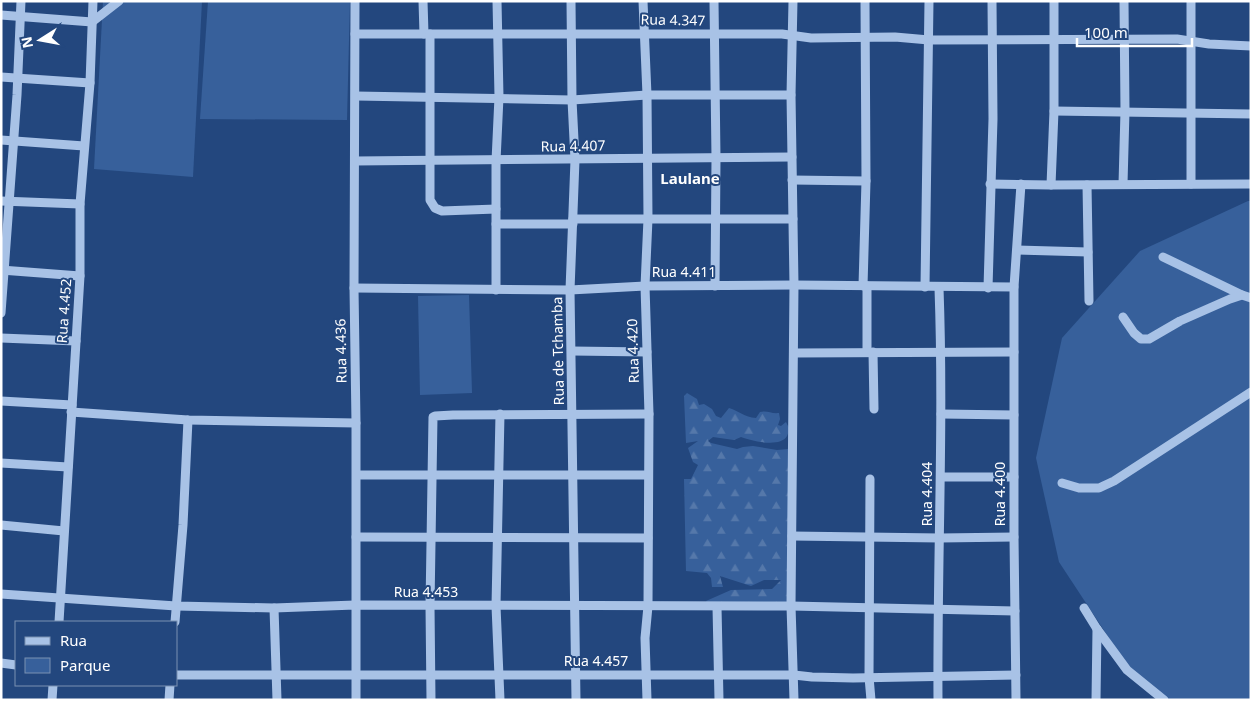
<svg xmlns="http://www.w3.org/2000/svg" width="1252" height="701" font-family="'Noto Sans',sans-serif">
	<defs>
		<pattern id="forest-firs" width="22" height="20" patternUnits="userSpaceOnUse" patternTransform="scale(1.25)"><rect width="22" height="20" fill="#37609b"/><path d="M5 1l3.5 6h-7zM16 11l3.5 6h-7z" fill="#5578aa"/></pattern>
	</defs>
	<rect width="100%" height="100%" fill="#23477e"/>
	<g fill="#37609b">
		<path d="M 103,1 L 202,1 L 193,177 L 94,169 Z"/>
		<path d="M 208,1 L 350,1 L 347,120 L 200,119 Z"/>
		<path d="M 1248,201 L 1251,201 L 1251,700 L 1169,700 L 1134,676 L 1059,562 L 1036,458 L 1062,338 L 1140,251 Z"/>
		<path d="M 469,295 L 472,393 L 420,395 L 418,296 Z"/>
	</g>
	<path fill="url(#forest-firs)" d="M 687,393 L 697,399 L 699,405 L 704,404 L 712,409 L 716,416 L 721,418 L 729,408 C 739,411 744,417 756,418 L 760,412 C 767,410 771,414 779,413 L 780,419 L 778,425 L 781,426 L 786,422 L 789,428 C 789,431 788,434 787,436 C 780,448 752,441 741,437 L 734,440 L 713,437 L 708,441 L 711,443 L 737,449 L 743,447 L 753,446 L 777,450 L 789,449 L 789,606 L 708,604 L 706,601 L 731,590 L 772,589 L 781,580 L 764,580 L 751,586 L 720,576 L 723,587 L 712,587 L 711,578 L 707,573 L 686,571 L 684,479 L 691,479 L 698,465 L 693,462 L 688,448 L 698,441 L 686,443 L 684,396 Z"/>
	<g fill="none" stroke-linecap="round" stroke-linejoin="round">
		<g stroke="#a8c2e6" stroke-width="9">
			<path d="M 355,1 L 354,288 L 356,423 L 356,700"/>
			<path d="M 423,1 L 424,34"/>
			<path d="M 571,1 L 572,100 L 575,160 L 570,290 L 576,700"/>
			<path d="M 643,1 L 647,95 L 648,219 L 645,286 L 649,414 L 648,606 L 645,638 L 647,700"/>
			<path d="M 714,1 L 716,158 L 715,286"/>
			<path d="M 793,1 L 791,95 L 794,285 L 791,606 L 794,700"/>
			<path d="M 1191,1 L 1191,184"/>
			<path d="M 1,15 L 92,22 L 119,1"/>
			<path d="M 355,34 L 782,34 L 811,38 L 895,37 L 929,40 L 1177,39 L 1209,44 L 1251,46"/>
			<path d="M 430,34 L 430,200 L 435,208 L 442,211 L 496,209"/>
			<path d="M 1,77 L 90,83"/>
			<path d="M 356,96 L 572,100 L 647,95 L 791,95"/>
			<path d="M 1054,111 L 1251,114"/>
			<path d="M 1,140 L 84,146"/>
			<path d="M 355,161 C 501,159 647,159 792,157"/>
			<path d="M 792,180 L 866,181"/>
			<path d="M 990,184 L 1051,185 L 1251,184"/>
			<path d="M 1123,184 L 1125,111 L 1124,1"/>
			<path d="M 1051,185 L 1054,111 L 1054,1"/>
			<path d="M 1087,185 L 1089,301"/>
			<path d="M 1,201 L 80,204"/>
			<path d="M 573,219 L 793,219"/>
			<path d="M 496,224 L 573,224"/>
			<path d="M 1017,250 L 1088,252"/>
			<path d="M 1163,257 L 1242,295"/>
			<path d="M 1,270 L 80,276"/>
			<path d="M 863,286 L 866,181 L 865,1"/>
			<path d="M 867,286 L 867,352"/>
			<path d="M 925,287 L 929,1"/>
			<path d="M 354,288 L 570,290 L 645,286 L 794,285 L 1014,287"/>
			<path d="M 988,288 L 993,119 L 992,1"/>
			<path d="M 496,290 L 496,161 L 499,97 L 497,1"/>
			<path d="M 1,313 L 17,95 L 21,1"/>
			<path d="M 1123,317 L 1134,333 L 1141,339 L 1149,339 L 1180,321 L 1230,299 L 1242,295 L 1251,298"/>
			<path d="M 1,338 L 76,341"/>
			<path d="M 572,351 L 647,352"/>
			<path d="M 873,352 L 874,409"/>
			<path d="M 794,353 L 1014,352"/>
			<path d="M 1,401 L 72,405"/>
			<path d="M 71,412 L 188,420 L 356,423"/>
			<path d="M 941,414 L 1014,415"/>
			<path d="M 1,463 L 68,467"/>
			<path d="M 357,475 L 648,475"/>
			<path d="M 941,477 L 1014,477"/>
			<path d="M 870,479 L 869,677 L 871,700"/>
			<path d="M 1062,483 L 1079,488 L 1099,488 L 1114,481 L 1251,392"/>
			<path d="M 1,525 L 64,531"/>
			<path d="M 792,536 L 940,538 L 1014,537"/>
			<path d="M 356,537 L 648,538"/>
			<path d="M 1,594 L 176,606 L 274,608 L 355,605 L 791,606 L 1015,611"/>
			<path d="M 717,607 L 719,700"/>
			<path d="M 274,608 L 277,700"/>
			<path d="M 1084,608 L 1097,629 L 1127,670 L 1164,700"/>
			<path d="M 59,622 L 80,276 L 80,204 L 90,83 L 93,1"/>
			<path d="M 175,622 L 183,525 L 188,420"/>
			<path d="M 1,663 L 16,665"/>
			<path d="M 176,675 L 794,675 L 812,677 L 853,678 L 1016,675"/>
			<path d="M 52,700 L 53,685"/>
			<path d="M 169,700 L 170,685"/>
			<path d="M 431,700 L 430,606 L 433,417 L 435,416 L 453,415 L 649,414"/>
			<path d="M 500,700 L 496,606 L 500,414"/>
			<path d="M 938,700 C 937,562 944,425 939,288"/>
			<path d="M 1016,700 L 1014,537 L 1014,287 L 1021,184"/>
			<path d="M 1096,700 L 1097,629"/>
		</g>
	</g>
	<g text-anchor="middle" stroke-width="4" stroke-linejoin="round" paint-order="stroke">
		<g font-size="14" fill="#fff" stroke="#23477e">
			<text transform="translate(673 20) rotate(1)" y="5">Rua 4.347</text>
			<text transform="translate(573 146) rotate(-1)" y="5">Rua 4.407</text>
			<text x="684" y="277">Rua 4.411</text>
			<text transform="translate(64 311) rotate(-86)" y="5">Rua 4.452</text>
			<text transform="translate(341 351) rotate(-91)" y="5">Rua 4.436</text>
			<text transform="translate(558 351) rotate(-91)" y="5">Rua de Tchamba</text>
			<text transform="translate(633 351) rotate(-92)" y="5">Rua 4.420</text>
			<text transform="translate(927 494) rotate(-90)" y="5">Rua 4.404</text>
			<text transform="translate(1000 494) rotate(-90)" y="5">Rua 4.400</text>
			<text x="426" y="597">Rua 4.453</text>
			<text x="596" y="666">Rua 4.457</text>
		</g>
		<g font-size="15" font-weight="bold" fill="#fff" stroke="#23477e">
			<text x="690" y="184">Laulane</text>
		</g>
	</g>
	<rect width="1252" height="701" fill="none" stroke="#ffffff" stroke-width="5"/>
	<rect x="15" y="621" width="162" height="65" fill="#23477e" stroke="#7b91b2"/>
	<rect x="25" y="637" width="25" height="8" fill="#a8c2e6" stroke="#7b91b2"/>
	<text x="60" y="646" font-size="15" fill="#ffffff">Rua</text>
	<rect x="25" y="658" width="25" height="15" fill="#37609b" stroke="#7b91b2"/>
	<text x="60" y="671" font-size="15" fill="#ffffff">Parque</text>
	<g transform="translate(40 40) rotate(259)" stroke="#23477e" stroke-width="4" paint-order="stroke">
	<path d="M0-4L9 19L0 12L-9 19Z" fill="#ffffff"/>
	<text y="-8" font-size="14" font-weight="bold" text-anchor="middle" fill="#ffffff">N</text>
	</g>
	<path d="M1077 38v8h115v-8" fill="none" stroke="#ffffff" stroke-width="2.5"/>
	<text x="1084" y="38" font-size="15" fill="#ffffff" stroke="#23477e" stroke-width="4" paint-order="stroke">100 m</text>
</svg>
